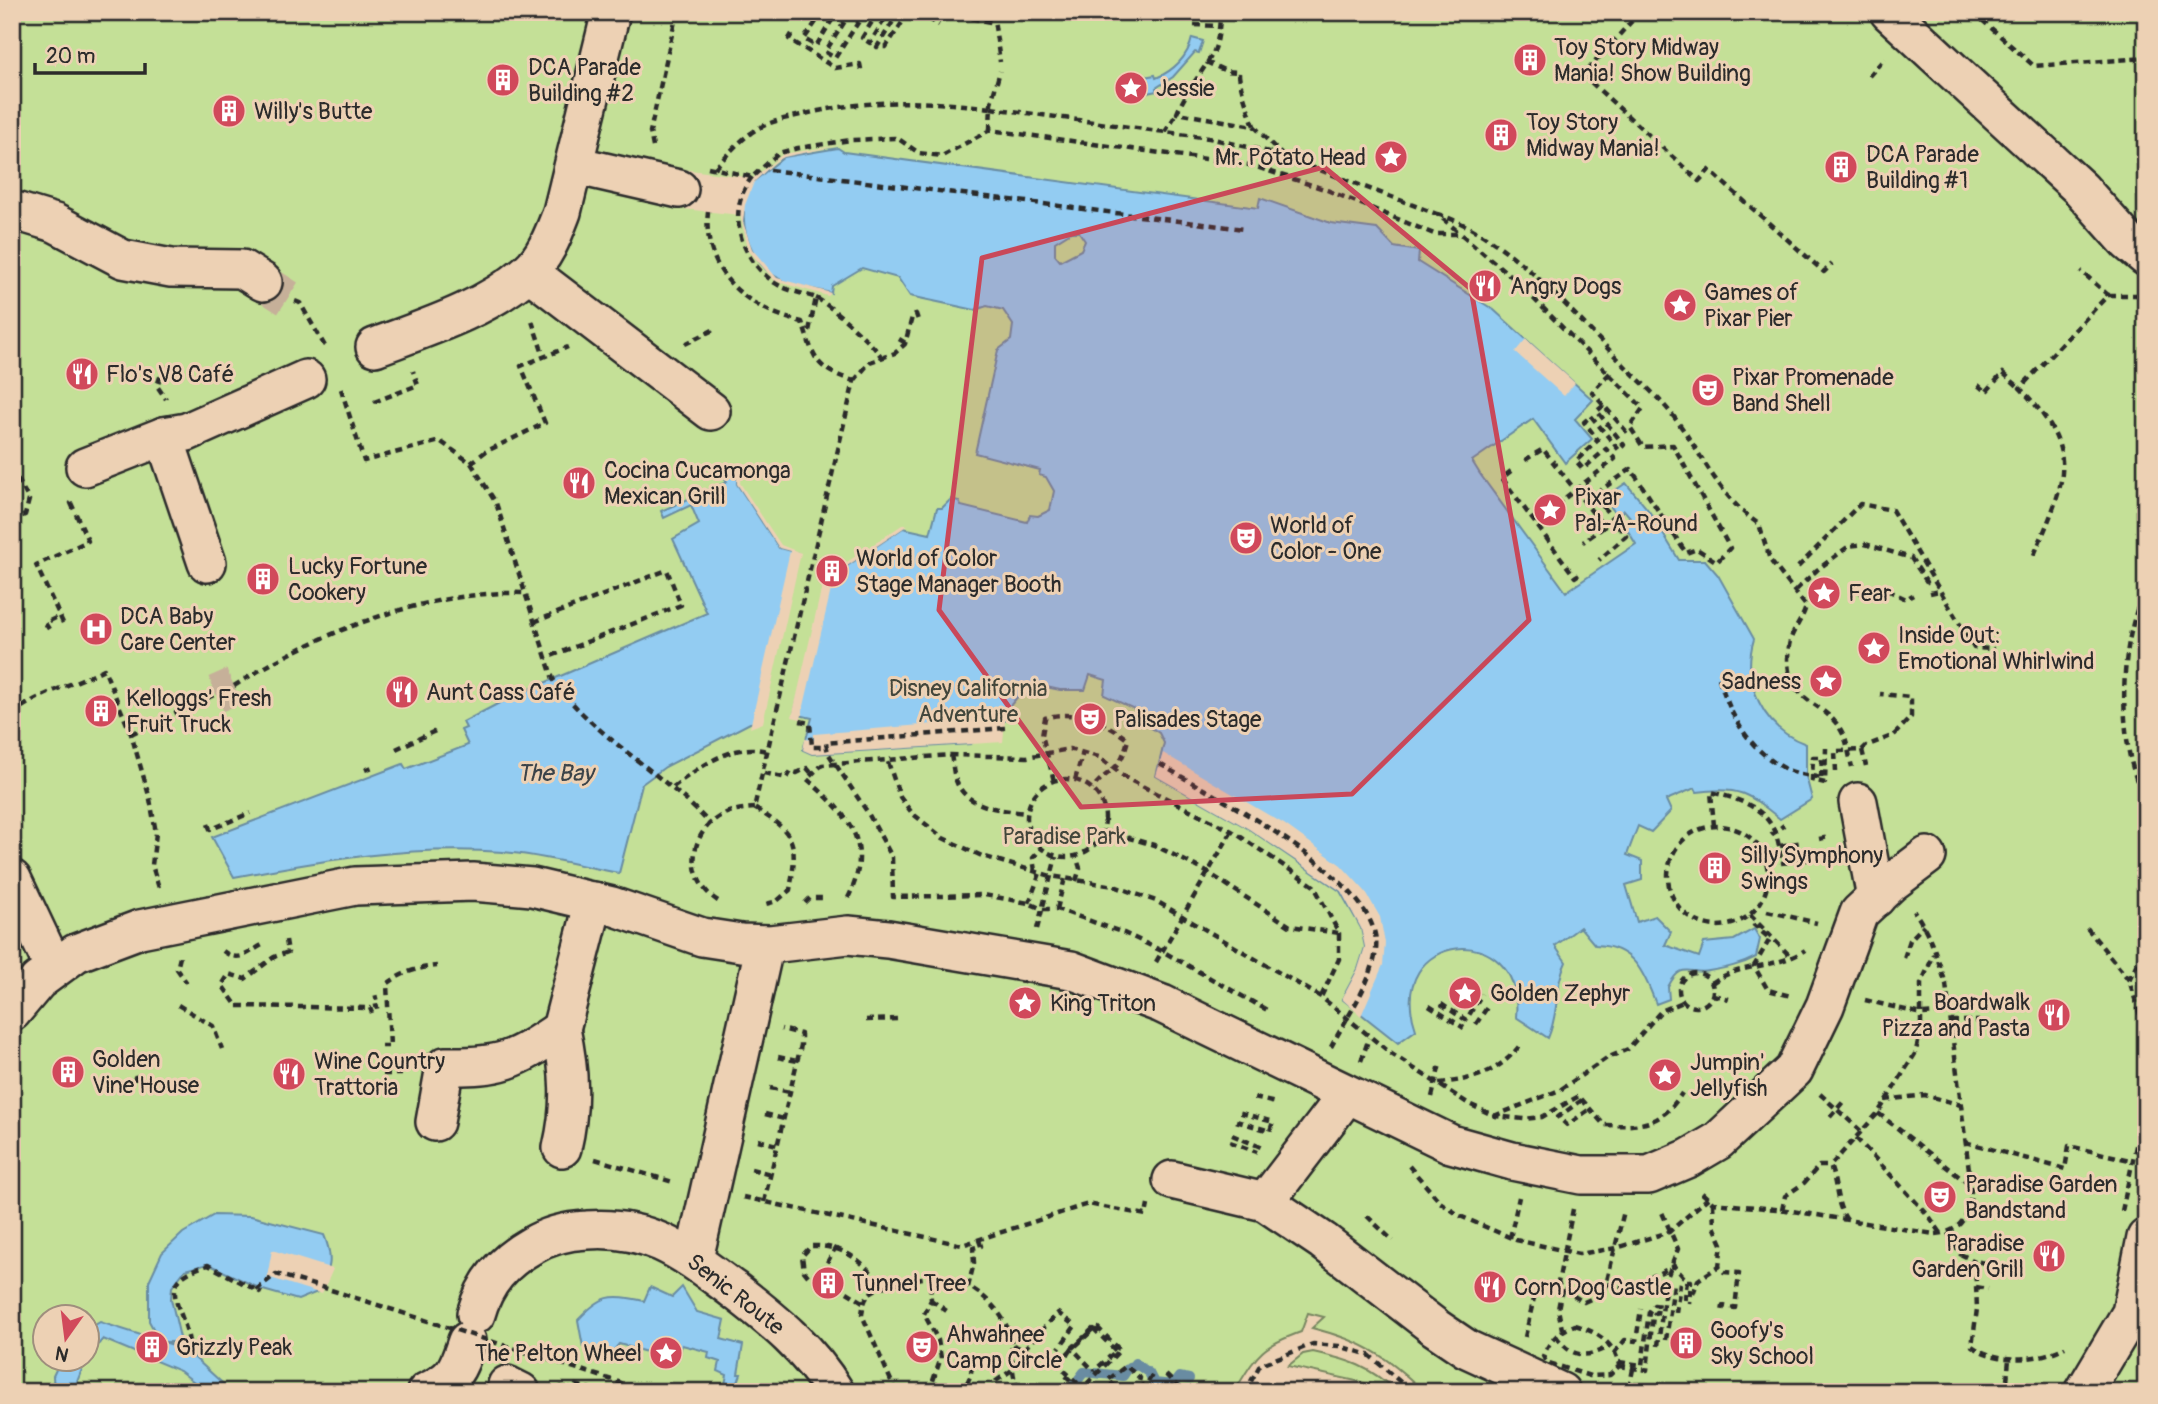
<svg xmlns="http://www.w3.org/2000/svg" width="2158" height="1404" font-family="Pangolin,sans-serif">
	<rect width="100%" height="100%" fill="#edd1b4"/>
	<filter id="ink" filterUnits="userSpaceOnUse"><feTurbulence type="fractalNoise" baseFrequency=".0143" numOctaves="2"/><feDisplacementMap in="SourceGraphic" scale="14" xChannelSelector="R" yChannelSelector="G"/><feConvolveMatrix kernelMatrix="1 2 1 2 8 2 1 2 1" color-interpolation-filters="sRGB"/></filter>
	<g filter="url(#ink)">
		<g fill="#c4e097" stroke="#788661" stroke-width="2" fill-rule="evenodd">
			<path d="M 12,12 L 2146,12 L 2146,1392 L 1424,1392 C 1387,1356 1363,1341 1312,1328 L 1324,1317 L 1308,1313 L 1301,1332 C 1259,1347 1257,1355 1234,1392 L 12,1392 ZM 46,1316 L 88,1316 L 88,1358 L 46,1358 Z"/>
			<path d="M 1313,1352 C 1350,1360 1369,1366 1397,1392 L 1369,1392 L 1370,1384 L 1288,1366 L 1303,1354 Z"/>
		</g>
		<g fill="#93ccf2" stroke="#698ca2" stroke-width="2" fill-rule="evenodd">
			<path d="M 1192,38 L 1203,41 L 1199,53 L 1195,52 L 1173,77 L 1156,88 L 1157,91 L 1147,93 L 1144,77 L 1155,75 L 1156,78 C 1173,71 1188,57 1192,38 Z"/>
			<path d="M 838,148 L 844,152 L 1258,208 L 1260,198 L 1331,223 L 1377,229 L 1394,247 L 1419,251 L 1418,262 L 1494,310 L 1593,400 L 1575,419 L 1592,439 L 1565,463 L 1533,419 L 1472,461 L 1480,474 L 1566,592 L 1636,544 L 1623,523 L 1630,517 L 1624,510 L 1617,515 L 1604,498 L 1626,483 L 1649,511 L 1679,560 L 1705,560 L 1718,575 L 1754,639 C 1741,682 1763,729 1806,744 L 1806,776 L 1812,799 L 1780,819 C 1748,793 1739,786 1697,792 L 1695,788 L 1666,800 L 1671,811 L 1651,832 L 1638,826 L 1627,855 L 1642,861 L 1642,880 L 1626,885 L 1637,922 L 1655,916 L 1671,932 L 1665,945 L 1699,957 L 1704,943 L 1734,940 L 1754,929 L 1760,939 L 1756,957 C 1741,965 1726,968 1709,971 C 1689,975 1682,960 1668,987 L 1669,999 L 1656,1004 C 1644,972 1633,946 1595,945 L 1580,927 L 1555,946 L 1566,962 C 1554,986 1560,1011 1548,1038 L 1516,1017 C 1525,916 1382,931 1416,1030 L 1398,1043 L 1342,999 L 1358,969 L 1365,947 L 1361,928 L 1340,891 L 1249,829 L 1156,776 L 1164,743 L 1159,733 L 1141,721 L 1143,713 L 1104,695 L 1106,680 L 1090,675 L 1085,690 L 1060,690 L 1046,687 L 1043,696 L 1019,695 L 1009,707 L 1005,721 L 971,744 L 812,754 L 803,750 L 812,718 L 794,714 L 831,562 L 847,566 L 903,528 L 930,534 L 937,508 L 942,508 L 951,499 L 959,501 L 961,506 L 1027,522 L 1030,515 L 1038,516 L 1050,510 L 1054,491 L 1046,477 L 1039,475 L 1040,470 L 975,453 L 998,350 L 1011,340 L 1013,325 L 1003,310 L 987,306 L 975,310 L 910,296 L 898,278 L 862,268 L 832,286 L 831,293 C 815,289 792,286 778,278 C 756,267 742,235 744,212 L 682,173 L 754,181 L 784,157 ZM 1071,232 L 1079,232 L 1085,241 L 1081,250 L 1060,261 L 1055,255 L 1055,242 Z"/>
			<path d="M 730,473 L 737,473 L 737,484 L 779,548 L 798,553 L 760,722 L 750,723 L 665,767 L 642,784 L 619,873 C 581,866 542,855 503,852 C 411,845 324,860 234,877 L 212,837 L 403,764 L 406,769 L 468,745 L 461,730 L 466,728 L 463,722 L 507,699 L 707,613 L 673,539 L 699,524 L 691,505 L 664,518 L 661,511 L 727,482 L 724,476 Z"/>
			<path d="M 214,1215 L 251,1216 L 324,1235 C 334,1259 330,1269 320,1291 L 298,1300 L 263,1290 L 208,1264 L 185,1270 L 172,1287 L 171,1299 L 181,1342 L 164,1342 L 185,1349 L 232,1392 L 207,1392 L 180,1371 L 103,1339 L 88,1356 L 88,1329 L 100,1322 L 160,1341 L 149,1321 L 149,1281 L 162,1253 L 183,1233 Z"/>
			<path d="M 650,1287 L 672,1297 L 682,1287 L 697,1312 L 725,1320 L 721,1339 L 743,1345 L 738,1374 L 741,1374 L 737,1385 L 742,1392 L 731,1392 L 732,1386 L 725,1384 L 727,1375 L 718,1371 L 720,1362 L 708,1358 L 709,1352 L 682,1345 L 677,1361 L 619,1344 L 610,1355 L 583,1347 L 578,1320 C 602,1294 610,1294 644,1301 Z"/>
			<path d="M 61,1359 L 86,1359 L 73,1392 L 54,1392 L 53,1376 Z"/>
		</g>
		<g fill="#edd1b4">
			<path d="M 841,145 L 784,157 L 775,162 L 754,182 L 745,205 L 743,222 L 752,249 L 777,278 L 831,293 L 828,296 L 775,281 L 749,251 L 740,215 L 674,208 L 682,169 L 753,178 L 783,154 Z"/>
			<path d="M 1526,339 L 1575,383 L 1564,396 L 1515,352 Z"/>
			<path d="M 737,473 L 741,474 L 740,483 L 781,545 L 801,553 L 763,723 L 750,728 L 790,551 L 779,548 L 737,484 Z"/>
			<path d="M 902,525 L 908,525 L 847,566 L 837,564 L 801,719 L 792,717 L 828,560 L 847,562 Z"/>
			<path d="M 969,721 L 1005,721 L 1003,742 L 812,754 L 803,750 L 805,739 L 814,740 L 814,734 Z"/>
			<path d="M 1163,753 L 1284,824 L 1341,865 L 1365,891 L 1380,917 L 1385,943 L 1383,965 L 1361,1016 L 1342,999 L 1358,969 L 1365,947 L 1361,928 L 1341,891 L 1249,829 L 1156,776 Z"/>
			<path d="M 272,1250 L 333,1269 L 322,1294 L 267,1277 Z"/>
		</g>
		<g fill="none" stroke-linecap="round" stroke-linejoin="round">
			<g stroke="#698ca2" stroke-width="10">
				<path d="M 1135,1363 L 1149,1373 L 1154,1383 L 1173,1385 L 1179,1377 L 1189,1379"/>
				<path d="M 1069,1392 L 1084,1372 L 1123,1376 L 1129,1367 L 1138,1365"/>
			</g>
			<g stroke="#c6b099" stroke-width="37" stroke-dasharray="37 18" stroke-linecap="butt">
				<path d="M 263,282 L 288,298"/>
				<path d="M 216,694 L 234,686"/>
			</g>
			<defs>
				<g id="minor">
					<path d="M 1889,12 L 2081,189 L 2128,242 L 2146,257"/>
					<path d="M 574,165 L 679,189"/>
					<path d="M 12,210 L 55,223 L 123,259 L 171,268 L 242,269 L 263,282"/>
					<path d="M 529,272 L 711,411"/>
					<path d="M 375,347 C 426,328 486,309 527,273 C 545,258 554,233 562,212 L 611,12"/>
					<path d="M 164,436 L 207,563"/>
					<path d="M 85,467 L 164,436 L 187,432 L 306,379"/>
					<path d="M 1858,802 L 1876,898"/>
					<path d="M 12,879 L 54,968"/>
					<path d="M 12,1012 L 38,981 L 76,953 L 140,929 L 355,886 L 473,882 L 532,887 L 612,906 L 702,937 L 741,943 L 770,944 L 848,935 L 888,939 L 1071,970 L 1162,1004 L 1451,1144 L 1512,1161 L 1581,1175 L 1649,1175 L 1689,1158 L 1718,1141 L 1794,1070 L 1825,1006 L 1859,913 L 1891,883 L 1927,856"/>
					<path d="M 561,1029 L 594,901"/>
					<path d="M 435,1122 L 445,1066 C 502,1067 514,1061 561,1029 C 570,1071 572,1106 562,1148"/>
					<path d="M 1172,1180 L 1265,1202 L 1323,1241 L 1436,1328 L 1467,1349 L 1561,1392"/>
					<path d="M 1265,1202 L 1337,1108 L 1345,1093"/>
					<path d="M 694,1259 L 765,944"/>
					<path d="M 476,1314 C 485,1282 503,1262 531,1246 C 549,1235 566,1231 587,1230 C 651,1225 685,1254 734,1290 C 773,1320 810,1350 835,1392"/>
					<path d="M 507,1385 L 521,1392"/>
					<path d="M 426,1392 C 455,1378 457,1371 467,1341"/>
					<path d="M 2084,1392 L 2131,1313 L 2146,1238"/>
				</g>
			</defs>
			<use href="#minor" stroke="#2b2b2b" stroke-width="42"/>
			<g stroke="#2b2b2b" stroke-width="4.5" stroke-dasharray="7 5" stroke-linecap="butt">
				<path d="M 823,12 L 804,39 L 816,46 L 837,12"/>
				<path d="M 851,12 L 825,52 L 835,58 L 865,12"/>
				<path d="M 878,12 L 862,38 L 870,43 L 889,12"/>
				<path d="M 899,12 L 877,47 L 886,47 L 909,12"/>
				<path d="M 918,12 L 939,25"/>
				<path d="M 993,12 L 1000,62"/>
				<path d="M 1640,12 L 1583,75 L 1699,181 L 1709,170 L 1824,272 L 1832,264"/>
				<path d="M 1973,12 L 2034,66 L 2146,58"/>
				<path d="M 2145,12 L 2146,24"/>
				<path d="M 960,16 L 995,23"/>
				<path d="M 1194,25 L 1218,26"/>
				<path d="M 792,34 L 789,39 L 835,68 L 860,64 L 862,74"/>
				<path d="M 1206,62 L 1226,71 L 1239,72 C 1238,82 1250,114 1254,126 L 1177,113 C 1186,91 1203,72 1214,51 C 1219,40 1219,24 1221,12"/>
				<path d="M 1869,76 L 1885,58"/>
				<path d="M 991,108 L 1209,138 L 1274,153 L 1437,214 L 1461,234"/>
				<path d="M 1254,126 L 1282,155"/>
				<path d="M 990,130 L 991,103 L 1000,71"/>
				<path d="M 1165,132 L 1177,113"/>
				<path d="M 653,147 L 650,132 L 677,12"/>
				<path d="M 708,167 L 752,177 L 779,153 L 798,148 L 851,140 L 897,138 L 919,153 L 942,156 L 990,130 L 1250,165 L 1327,190 L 1434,234 L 1461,234 L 1512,277 L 1643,408 L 1630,427 L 1643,447 L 1673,445 L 1730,548 L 1717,562 L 1697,549 L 1686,553 L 1631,469 L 1594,495 L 1626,536 L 1599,560"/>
				<path d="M 715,168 C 727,155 739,141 754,131 C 769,121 788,118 805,114 C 867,99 927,100 991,108 L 991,103"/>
				<path d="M 770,170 L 1244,229"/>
				<path d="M 752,177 C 725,212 740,259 775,283 C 787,291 803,293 816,298 L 808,336"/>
				<path d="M 708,211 C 702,273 747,309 802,322 C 815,360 814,368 854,381 L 754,808 C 796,833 798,842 790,890 L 777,901 L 766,904"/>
				<path d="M 1437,214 C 1511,236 1575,317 1629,370 C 1643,384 1658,397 1670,412 C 1699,447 1719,499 1759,524 L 1770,560 L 1806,606 C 1803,620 1791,631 1789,646 C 1781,706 1825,697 1843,734 C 1848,744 1849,756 1852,767"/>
				<path d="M 2108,295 L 2138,295"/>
				<path d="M 816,298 C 828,303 876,346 882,358"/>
				<path d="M 295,301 L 300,303 L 326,348"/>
				<path d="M 532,321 L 544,357"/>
				<path d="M 899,339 L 909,345"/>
				<path d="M 685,344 L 713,330"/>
				<path d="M 164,365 L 157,386 L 166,399"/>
				<path d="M 1610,373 L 1592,392 L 1626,431 L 1630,427"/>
				<path d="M 854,381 L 870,362 L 895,353 L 905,344 L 912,317 L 916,314 L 918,320"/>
				<path d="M 1978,385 L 1986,392 L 2003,373 L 2020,388"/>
				<path d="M 341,389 L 364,461 L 440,441 L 471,463 L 496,503 L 553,679 C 592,736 663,772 710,824"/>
				<path d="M 374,402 L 418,385 L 413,371"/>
				<path d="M 1525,460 L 1543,449 L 1604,527 L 1583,542"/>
				<path d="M 471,463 L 485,452 L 545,423 L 521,366 L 568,347"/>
				<path d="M 12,468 L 29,500 L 25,515 L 12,520"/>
				<path d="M 1511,471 L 1502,478 L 1575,577 L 1582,572"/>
				<path d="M 1556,505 L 1615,459 L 1606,449 L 1583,469 L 1576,461 L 1598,440 L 1584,422 L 1591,416 L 1619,450 L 1624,445 L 1597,411 L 1604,405"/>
				<path d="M 1535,522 L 1543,515"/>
				<path d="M 2034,555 C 2066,480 2082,452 2020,388 L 2108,295 L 2081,271"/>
				<path d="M 1798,567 L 1860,504 L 1892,510 L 1974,648 L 1994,649"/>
				<path d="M 2146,586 C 2124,636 2120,692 2128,746 C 2131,769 2142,791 2146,815"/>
				<path d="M 1796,590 L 1817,570 L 1849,546 L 1865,544 L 1911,558 L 1927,582 L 1923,584"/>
				<path d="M 1930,593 L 1939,591"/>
				<path d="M 1862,595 L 1861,587 L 1879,586 L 1906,599 L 1913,595"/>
				<path d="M 1884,596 L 1886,589"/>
				<path d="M 534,622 L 667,570 L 681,605 L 546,658"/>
				<path d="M 63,623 L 36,565 L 88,541 L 71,503 L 74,501"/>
				<path d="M 49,629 L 45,623 L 60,616"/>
				<path d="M 234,686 C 316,633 426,590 524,593"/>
				<path d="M 12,714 C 39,693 73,685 104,669 L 131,734 L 150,799 L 156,833 L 152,865 L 159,888"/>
				<path d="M 800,721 L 810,723 L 812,747 L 827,747"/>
				<path d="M 1005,728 L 826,743 L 828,753 L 868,813 L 892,857 L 893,897 L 984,895 L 1029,903 L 1042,909 L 1057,909 L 1124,933 L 1162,951 L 1267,1010"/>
				<path d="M 131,734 L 216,694"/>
				<path d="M 396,749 L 433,732 L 435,737"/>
				<path d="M 1862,750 L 1866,766"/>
				<path d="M 951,755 C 953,764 953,775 957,783 C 968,808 1002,810 1026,813"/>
				<path d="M 888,762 L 900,797 L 912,813 L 943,838 L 982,856 L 1051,876 L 1114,886 L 1156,901 L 1321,997 L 1393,1055 L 1469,1104 L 1495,1116 L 1524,1119 L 1542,1117 L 1579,1096 L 1604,1125 C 1641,1126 1660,1127 1682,1093"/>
				<path d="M 1160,764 C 1212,796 1384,879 1376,950 C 1372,983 1346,1018 1331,1047"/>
				<path d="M 365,770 L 375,766"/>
				<path d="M 1836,772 L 1835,751 L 1862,750 L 1866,746 L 1894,735 L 1911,717 L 1911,697 L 1880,694"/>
				<path d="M 764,773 L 787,778 L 791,771 L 797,773 L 807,768 L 813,775"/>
				<path d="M 1821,778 L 1822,757 L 1813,757 L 1812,780 L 1825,783 L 1826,748"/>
				<circle cx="1066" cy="818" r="39"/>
				<path d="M 1075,780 L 1083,752"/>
				<path d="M 1054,781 L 1042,735 L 1045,718 C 1073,709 1107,722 1128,740 C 1118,776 1111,765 1092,789"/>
				<path d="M 673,787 C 700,767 735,740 769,752"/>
				<path d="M 208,824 L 210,829 L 214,828 L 250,813"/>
				<circle cx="1718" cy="876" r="50"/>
				<path d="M 1104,831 L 1154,845 L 1207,872 L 1290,926 L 1339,933"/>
				<path d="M 1771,835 L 1784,825"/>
				<path d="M 1819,839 L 1829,837"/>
				<path d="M 1780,846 L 1802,842"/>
				<path d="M 1781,863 L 1822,858"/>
				<path d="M 1035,871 L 1033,858 L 1041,849"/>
				<path d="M 1076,881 L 1080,868 L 1076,856"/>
				<path d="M 848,898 C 875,843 849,816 807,779 L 822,765 L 951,755 L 1027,757 L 1069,749 L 1099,757 L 1126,778 L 1232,831 L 1314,886 L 1339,933 L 1339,959 L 1321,997"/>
				<path d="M 718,901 C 685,880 687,834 722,815 C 731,810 743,809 754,808"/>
				<path d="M 805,903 L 810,898 L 825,898"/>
				<path d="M 1029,903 L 1040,873"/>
				<path d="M 1057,909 L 1065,878"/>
				<path d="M 1767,911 L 1817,923"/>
				<path d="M 1753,924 L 1770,939 L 1754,966 L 1768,990 L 1791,996"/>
				<path d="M 2087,928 L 2129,980 L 2146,1034"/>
				<path d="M 1037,929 L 1056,857"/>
				<path d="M 286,940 L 288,952 L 274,957 L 245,979 L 229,974 L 222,985 L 237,1006 L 370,1008 L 372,1013"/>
				<path d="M 223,951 C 240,964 248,952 264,944"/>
				<path d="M 180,957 L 177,969 L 187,983"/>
				<path d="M 1904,958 L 1910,940 L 1924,925"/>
				<path d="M 1156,962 L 1232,831"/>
				<circle cx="1696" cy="990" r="17"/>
				<path d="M 2129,980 L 2146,944"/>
				<path d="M 1712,983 C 1740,962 1776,970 1805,950"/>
				<path d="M 1713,995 L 1729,999"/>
				<path d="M 374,998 L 378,997"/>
				<path d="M 1865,1000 L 1922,1014 L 1950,1012"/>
				<path d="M 1441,1004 L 1466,1020 L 1482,994"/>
				<path d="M 178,1005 L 213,1026 L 222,1049"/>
				<path d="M 374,1007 L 379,1006"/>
				<path d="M 866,1020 L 898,1019"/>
				<path d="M 1951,1021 L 1979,1021"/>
				<path d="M 1476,1024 L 1488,1006"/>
				<path d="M 381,1046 L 390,1046 L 387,984 C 403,972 417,968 437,966"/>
				<path d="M 778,1057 L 797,1061"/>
				<path d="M 1361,1061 L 1369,1038"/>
				<path d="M 383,1074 L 407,1074"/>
				<path d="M 135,1081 L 135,1077 L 143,1076"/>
				<path d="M 1439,1083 C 1472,1080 1499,1073 1520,1045"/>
				<path d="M 770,1088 L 790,1092"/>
				<path d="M 1820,1094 L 1862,1132"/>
				<path d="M 1432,1097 L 1440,1064"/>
				<path d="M 1254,1098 L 1276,1103"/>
				<path d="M 1582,1100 L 1558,1117 L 1567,1125 L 1590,1109"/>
				<path d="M 1885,1100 L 1925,1095 L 1961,1105"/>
				<path d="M 1878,1113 L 1971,1186"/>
				<path d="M 765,1114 L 784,1119"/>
				<path d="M 1494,1116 L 1560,1090 L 1607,1058 L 1628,1049 L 1661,1011 L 1683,1002"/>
				<path d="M 1830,1117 L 1843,1102"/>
				<path d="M 1236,1121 L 1270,1131 L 1273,1122 L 1238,1112"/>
				<path d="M 1232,1135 L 1263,1148"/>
				<path d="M 1856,1138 L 1929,1216 L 1941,1233"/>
				<path d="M 758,1140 L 777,1145"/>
				<path d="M 1230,1142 L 1257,1152"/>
				<path d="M 1965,1142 L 2065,1169 L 2069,1146 L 2134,1161"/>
				<path d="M 595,1159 L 673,1182"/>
				<path d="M 1409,1166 L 1440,1202 L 1460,1216 L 1516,1240 L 1579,1254 L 1616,1248 L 1669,1232 L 1708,1198"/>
				<path d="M 751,1169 L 771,1174"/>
				<path d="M 1702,1193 L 1713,1203 L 1786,1210 L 1934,1234 C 1963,1233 1971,1212 1971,1186 L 1946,984 C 1937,957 1931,935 1914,911"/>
				<path d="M 743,1197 L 962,1245 L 1088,1204 L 1146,1215 L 1148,1205"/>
				<path d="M 764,1202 L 801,1045 L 801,1034 L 781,1029"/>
				<path d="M 1713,1203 L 1714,1226 L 1722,1244 L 1719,1266 L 1724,1272 L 1739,1273 L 1735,1308 L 1723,1306 L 1722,1312"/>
				<path d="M 1573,1209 L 1558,1283 L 1562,1289 L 1584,1302 L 1604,1293 L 1624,1211"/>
				<path d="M 1782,1210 L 1785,1196 L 1804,1183 L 1819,1166 L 1830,1166"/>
				<path d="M 2122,1211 L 2146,1099"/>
				<path d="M 1367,1216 L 1393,1241"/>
				<path d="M 1847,1220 C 1835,1204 1838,1185 1830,1166 L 1878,1113 L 1915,1054 L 1921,1031 L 1921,984 L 1934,954"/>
				<path d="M 1948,1233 L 1960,1254 L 1975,1261"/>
				<path d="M 1510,1238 L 1519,1197"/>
				<path d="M 821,1273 L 836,1247"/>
				<path d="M 2015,1275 L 2015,1269 L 1975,1261 L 1977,1309 L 1972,1346 C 1997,1364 2039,1361 2065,1347"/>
				<path d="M 808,1276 L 804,1271 L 802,1256 L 811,1246 C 844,1245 864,1261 883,1287"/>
				<path d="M 1687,1281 L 1691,1281 L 1689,1303"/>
				<path d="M 1608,1284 L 1640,1291 L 1651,1277 L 1674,1266 L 1687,1281 L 1684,1305"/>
				<path d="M 968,1287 L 974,1263 L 973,1248 L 981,1246 L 978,1237"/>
				<path d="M 1976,1287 L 1988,1289"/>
				<path d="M 1562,1289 L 1558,1309 L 1562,1329"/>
				<path d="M 256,1290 L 276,1274 L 331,1290"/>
				<path d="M 847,1292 L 863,1302"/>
				<path d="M 1693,1294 L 1698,1280 L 1719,1266"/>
				<path d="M 931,1300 L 948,1312"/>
				<path d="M 1575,1325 C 1595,1331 1616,1343 1619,1366 L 1610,1375 L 1590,1376 L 1546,1362 L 1543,1356 C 1550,1340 1559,1331 1575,1325 Z"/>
				<path d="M 1556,1336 C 1571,1358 1587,1359 1609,1346"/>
				<path d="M 1525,1337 L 1536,1289 L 1543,1291 L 1558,1283"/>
				<path d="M 1666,1340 L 1674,1284 L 1680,1285 L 1676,1312"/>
				<path d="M 189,1343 C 185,1306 150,1282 208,1265 L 262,1293"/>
				<path d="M 1013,1345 L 1029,1352"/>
				<path d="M 1658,1346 L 1666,1280 L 1678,1249 L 1661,1210"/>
				<path d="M 1024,1349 L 1058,1313 L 1075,1326 L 1059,1348"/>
				<path d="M 1614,1353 L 1625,1340 L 1636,1341 L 1641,1309"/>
				<path d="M 1068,1355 L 1072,1348"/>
				<path d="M 1619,1362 L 1642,1365 L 1649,1312 L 1654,1305 L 1663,1306"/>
				<path d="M 1619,1366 L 1647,1370 L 1653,1316 L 1656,1312 L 1662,1313"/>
				<path d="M 1633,1369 L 1630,1384 L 1639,1385 L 1638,1392"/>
				<path d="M 1166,1375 L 1183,1392"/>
				<path d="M 1116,1387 L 1108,1380 L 1126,1366 L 1140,1378 L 1137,1388"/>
				<path d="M 1138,1388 L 1148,1382 L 1152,1375"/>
				<path d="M 560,1392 L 561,1387 L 575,1390 L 576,1385 L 601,1392"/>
				<path d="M 896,1392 L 862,1315 C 864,1294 871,1289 891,1285 C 905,1281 919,1278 933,1277 C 965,1275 1002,1306 1010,1335 C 1015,1353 1008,1376 1021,1392"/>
				<path d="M 929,1392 L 941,1358 L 938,1340 L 924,1314 L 931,1300 L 930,1278"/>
				<path d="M 958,1392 C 970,1385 974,1368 971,1355"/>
				<path d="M 991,1392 L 996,1381 L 1012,1370"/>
				<path d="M 1079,1392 L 1120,1350 L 1096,1326 L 1072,1348 L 1094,1371"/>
				<path d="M 1107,1392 L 1116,1387 L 1143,1392"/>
				<path d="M 1245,1392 L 1260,1365 L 1313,1344 L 1339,1346 L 1369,1355 L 1412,1392"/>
				<path d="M 2006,1392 L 2009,1359"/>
			</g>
			<use href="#minor" stroke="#edd1b4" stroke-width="37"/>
			<g stroke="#2b2b2b" stroke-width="4.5" stroke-dasharray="7 5" stroke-linecap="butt">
				<path d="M 1719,678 C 1730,715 1748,749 1784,768 C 1794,774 1809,775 1821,778"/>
				<path d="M 1714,826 L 1711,792 C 1755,803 1778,814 1781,863"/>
				<path d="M 1750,915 L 1789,955"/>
				<path d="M 1429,1006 L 1464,1028"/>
				<path d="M 331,1290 L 631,1386"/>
				<path d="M 1067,1354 L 1094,1329 L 1116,1351 L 1094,1371"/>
				<path d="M 1055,1362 L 1087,1392"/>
				<path d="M 1066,1376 L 1082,1392"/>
			</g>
		</g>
	</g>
	<path fill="#c94859" fill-opacity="0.2" stroke="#c94859" stroke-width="5" stroke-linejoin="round" d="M 1324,167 L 1471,289 L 1529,620 L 1352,794 L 1081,807 L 939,610 L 982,258 Z"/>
	<defs>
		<symbol id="building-disc" viewBox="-11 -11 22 22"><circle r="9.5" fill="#d1495b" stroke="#edd1b4"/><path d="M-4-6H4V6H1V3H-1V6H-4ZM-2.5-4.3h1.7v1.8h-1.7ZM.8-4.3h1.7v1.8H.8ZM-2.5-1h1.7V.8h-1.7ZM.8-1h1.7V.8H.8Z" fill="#fff"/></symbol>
		<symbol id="sight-disc" viewBox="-11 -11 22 22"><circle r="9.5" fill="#d1495b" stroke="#edd1b4"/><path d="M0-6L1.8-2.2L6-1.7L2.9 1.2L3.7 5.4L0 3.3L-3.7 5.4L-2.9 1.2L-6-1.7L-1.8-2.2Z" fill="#fff"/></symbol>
		<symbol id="restaurant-disc" viewBox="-11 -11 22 22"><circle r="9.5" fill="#d1495b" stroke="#edd1b4"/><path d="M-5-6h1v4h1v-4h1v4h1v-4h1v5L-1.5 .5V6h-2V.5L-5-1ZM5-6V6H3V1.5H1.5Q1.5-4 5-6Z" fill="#fff"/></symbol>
		<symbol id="theatre-disc" viewBox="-11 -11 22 22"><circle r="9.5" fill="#d1495b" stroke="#edd1b4"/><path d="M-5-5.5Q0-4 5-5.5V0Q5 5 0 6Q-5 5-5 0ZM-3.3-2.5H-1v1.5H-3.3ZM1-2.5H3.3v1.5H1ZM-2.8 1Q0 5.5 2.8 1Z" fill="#fff"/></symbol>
		<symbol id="hospital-disc" viewBox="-11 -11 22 22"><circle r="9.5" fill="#d1495b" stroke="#edd1b4"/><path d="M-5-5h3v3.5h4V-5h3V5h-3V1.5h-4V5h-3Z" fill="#fff"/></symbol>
	</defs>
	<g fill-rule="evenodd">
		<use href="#building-disc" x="1511" y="41" width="38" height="38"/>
		<use href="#building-disc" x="484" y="61" width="38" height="38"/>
		<use href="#sight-disc" x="1112" y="69" width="38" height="38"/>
		<use href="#building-disc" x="210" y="92" width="38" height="38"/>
		<use href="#building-disc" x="1482" y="116" width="38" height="38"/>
		<use href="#sight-disc" x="1372" y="138" width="38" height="38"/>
		<use href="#building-disc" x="1822" y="148" width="38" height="38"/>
		<use href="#restaurant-disc" x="1466" y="267" width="38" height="38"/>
		<use href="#sight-disc" x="1661" y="286" width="38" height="38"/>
		<use href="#restaurant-disc" x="63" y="355" width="38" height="38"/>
		<use href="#theatre-disc" x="1689" y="371" width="38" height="38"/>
		<use href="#restaurant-disc" x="560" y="464" width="38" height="38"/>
		<use href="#sight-disc" x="1531" y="491" width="38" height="38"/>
		<use href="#theatre-disc" x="1227" y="519" width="38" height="38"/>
		<use href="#building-disc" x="813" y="552" width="38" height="38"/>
		<use href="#building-disc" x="244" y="560" width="38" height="38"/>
		<use href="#sight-disc" x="1805" y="574" width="38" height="38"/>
		<use href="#hospital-disc" x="77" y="610" width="38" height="38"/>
		<use href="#sight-disc" x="1855" y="629" width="38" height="38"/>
		<use href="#sight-disc" x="1807" y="662" width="38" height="38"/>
		<use href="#restaurant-disc" x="383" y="673" width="38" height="38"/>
		<use href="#building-disc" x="82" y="692" width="38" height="38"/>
		<use href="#theatre-disc" x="1071" y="700" width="38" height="38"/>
		<use href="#building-disc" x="1696" y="849" width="38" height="38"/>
		<use href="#sight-disc" x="1446" y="974" width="38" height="38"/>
		<use href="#sight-disc" x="1006" y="984" width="38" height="38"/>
		<use href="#restaurant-disc" x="2035" y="996" width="38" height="38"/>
		<use href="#building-disc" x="49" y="1053" width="38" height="38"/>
		<use href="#restaurant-disc" x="270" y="1055" width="38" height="38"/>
		<use href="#sight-disc" x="1646" y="1056" width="38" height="38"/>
		<use href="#theatre-disc" x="1921" y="1178" width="38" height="38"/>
		<use href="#restaurant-disc" x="2030" y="1237" width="38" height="38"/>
		<use href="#building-disc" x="809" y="1264" width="38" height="38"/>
		<use href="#restaurant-disc" x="1471" y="1268" width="38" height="38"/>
		<use href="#building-disc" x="1667" y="1324" width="38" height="38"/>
		<use href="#building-disc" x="133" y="1328" width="38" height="38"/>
		<use href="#theatre-disc" x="903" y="1328" width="38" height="38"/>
		<use href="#sight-disc" x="647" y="1334" width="38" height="38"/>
	</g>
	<g text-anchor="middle" stroke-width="6" stroke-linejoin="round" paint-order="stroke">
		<g font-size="23" fill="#2b2b2b" stroke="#edd1b4" text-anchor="start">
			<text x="1554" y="55">Toy Story Midway<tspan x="1554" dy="26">Mania! Show Building</tspan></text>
			<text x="528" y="75">DCA Parade<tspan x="528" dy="26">Building #2</tspan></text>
			<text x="1156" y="96">Jessie</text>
			<text x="254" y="119">Willy's Butte</text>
			<text x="1526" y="130">Toy Story<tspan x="1526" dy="26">Midway Mania!</tspan></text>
			<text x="1866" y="162">DCA Parade<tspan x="1866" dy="26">Building #1</tspan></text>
			<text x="1366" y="165" text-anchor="end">Mr. Potato Head</text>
			<text x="1510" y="294">Angry Dogs</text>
			<text x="1704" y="300">Games of<tspan x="1704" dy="26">Pixar Pier</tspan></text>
			<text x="106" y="382">Flo's V8 Café</text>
			<text x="1732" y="385">Pixar Promenade<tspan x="1732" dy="26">Band Shell</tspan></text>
			<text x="604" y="478">Cocina Cucamonga<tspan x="604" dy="26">Mexican Grill</tspan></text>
			<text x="1574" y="505">Pixar<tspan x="1574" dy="26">Pal-A-Round</tspan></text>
			<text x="1270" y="533">World of<tspan x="1270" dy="26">Color - One</tspan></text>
			<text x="856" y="566">World of Color<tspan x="856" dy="26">Stage Manager Booth</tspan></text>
			<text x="288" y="574">Lucky Fortune<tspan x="288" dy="26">Cookery</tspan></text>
			<text x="1848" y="601">Fear</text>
			<text x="120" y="624">DCA Baby<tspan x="120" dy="26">Care Center</tspan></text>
			<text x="1898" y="643">Inside Out:<tspan x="1898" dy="26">Emotional Whirlwind</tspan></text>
			<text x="1801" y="689" text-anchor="end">Sadness</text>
			<text x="426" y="700">Aunt Cass Café</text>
			<text x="126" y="706">Kelloggs' Fresh<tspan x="126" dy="26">Fruit Truck</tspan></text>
			<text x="1114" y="727">Palisades Stage</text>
			<text x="1740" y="863">Silly Symphony<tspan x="1740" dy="26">Swings</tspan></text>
			<text x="1490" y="1001">Golden Zephyr</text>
			<text x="2030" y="1010" text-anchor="end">Boardwalk<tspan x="2030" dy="26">Pizza and Pasta</tspan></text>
			<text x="1050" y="1011">King Triton</text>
			<text x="92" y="1067">Golden<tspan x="92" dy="26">Vine House</tspan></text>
			<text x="314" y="1069">Wine Country<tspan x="314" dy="26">Trattoria</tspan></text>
			<text x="1690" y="1070">Jumpin'<tspan x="1690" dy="26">Jellyfish</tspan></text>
			<text x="1965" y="1192">Paradise Garden<tspan x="1965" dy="26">Bandstand</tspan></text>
			<text x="2024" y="1251" text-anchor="end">Paradise<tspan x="2024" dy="26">Garden Grill</tspan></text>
			<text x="852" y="1291">Tunnel Tree</text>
			<text x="1514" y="1295">Corn Dog Castle</text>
			<text x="1710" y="1338">Goofy's<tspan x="1710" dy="26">Sky School</tspan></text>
			<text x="946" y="1342">Ahwahnee<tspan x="946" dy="26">Camp Circle</tspan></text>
			<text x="176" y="1355">Grizzly Peak</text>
			<text x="642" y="1361" text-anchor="end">The Pelton Wheel</text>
		</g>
		<g font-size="23" fill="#42463b" stroke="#edd1b4">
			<text x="968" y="696">Disney California<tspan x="968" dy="26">Adventure</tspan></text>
			<text x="1064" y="844">Paradise Park</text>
		</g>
		<g font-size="23" fill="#2b2b2b" stroke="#edd1b4">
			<text transform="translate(736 1294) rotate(38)" y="8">Senic Route</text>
		</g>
		<g font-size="24" font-style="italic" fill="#3b4349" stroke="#edd1b4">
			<text x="555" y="781">The Bay</text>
		</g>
	</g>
	<rect width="2158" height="1404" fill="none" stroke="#edd1b4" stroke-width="42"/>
	<rect x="21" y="21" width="2116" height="1362" fill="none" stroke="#2b2b2b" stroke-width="2.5" filter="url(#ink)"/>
	<g transform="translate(66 1338) rotate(194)"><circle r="33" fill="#edd1b4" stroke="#9f8f7d" stroke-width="2"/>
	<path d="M0-5L12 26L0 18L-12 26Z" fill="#d1495b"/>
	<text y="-10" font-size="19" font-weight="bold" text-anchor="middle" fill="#2b2b2b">N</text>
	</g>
	<path d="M35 63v10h110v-10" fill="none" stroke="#2b2b2b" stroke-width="3.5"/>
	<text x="46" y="63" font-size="21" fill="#2b2b2b" stroke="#edd1b4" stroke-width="5" paint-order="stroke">20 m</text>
</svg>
